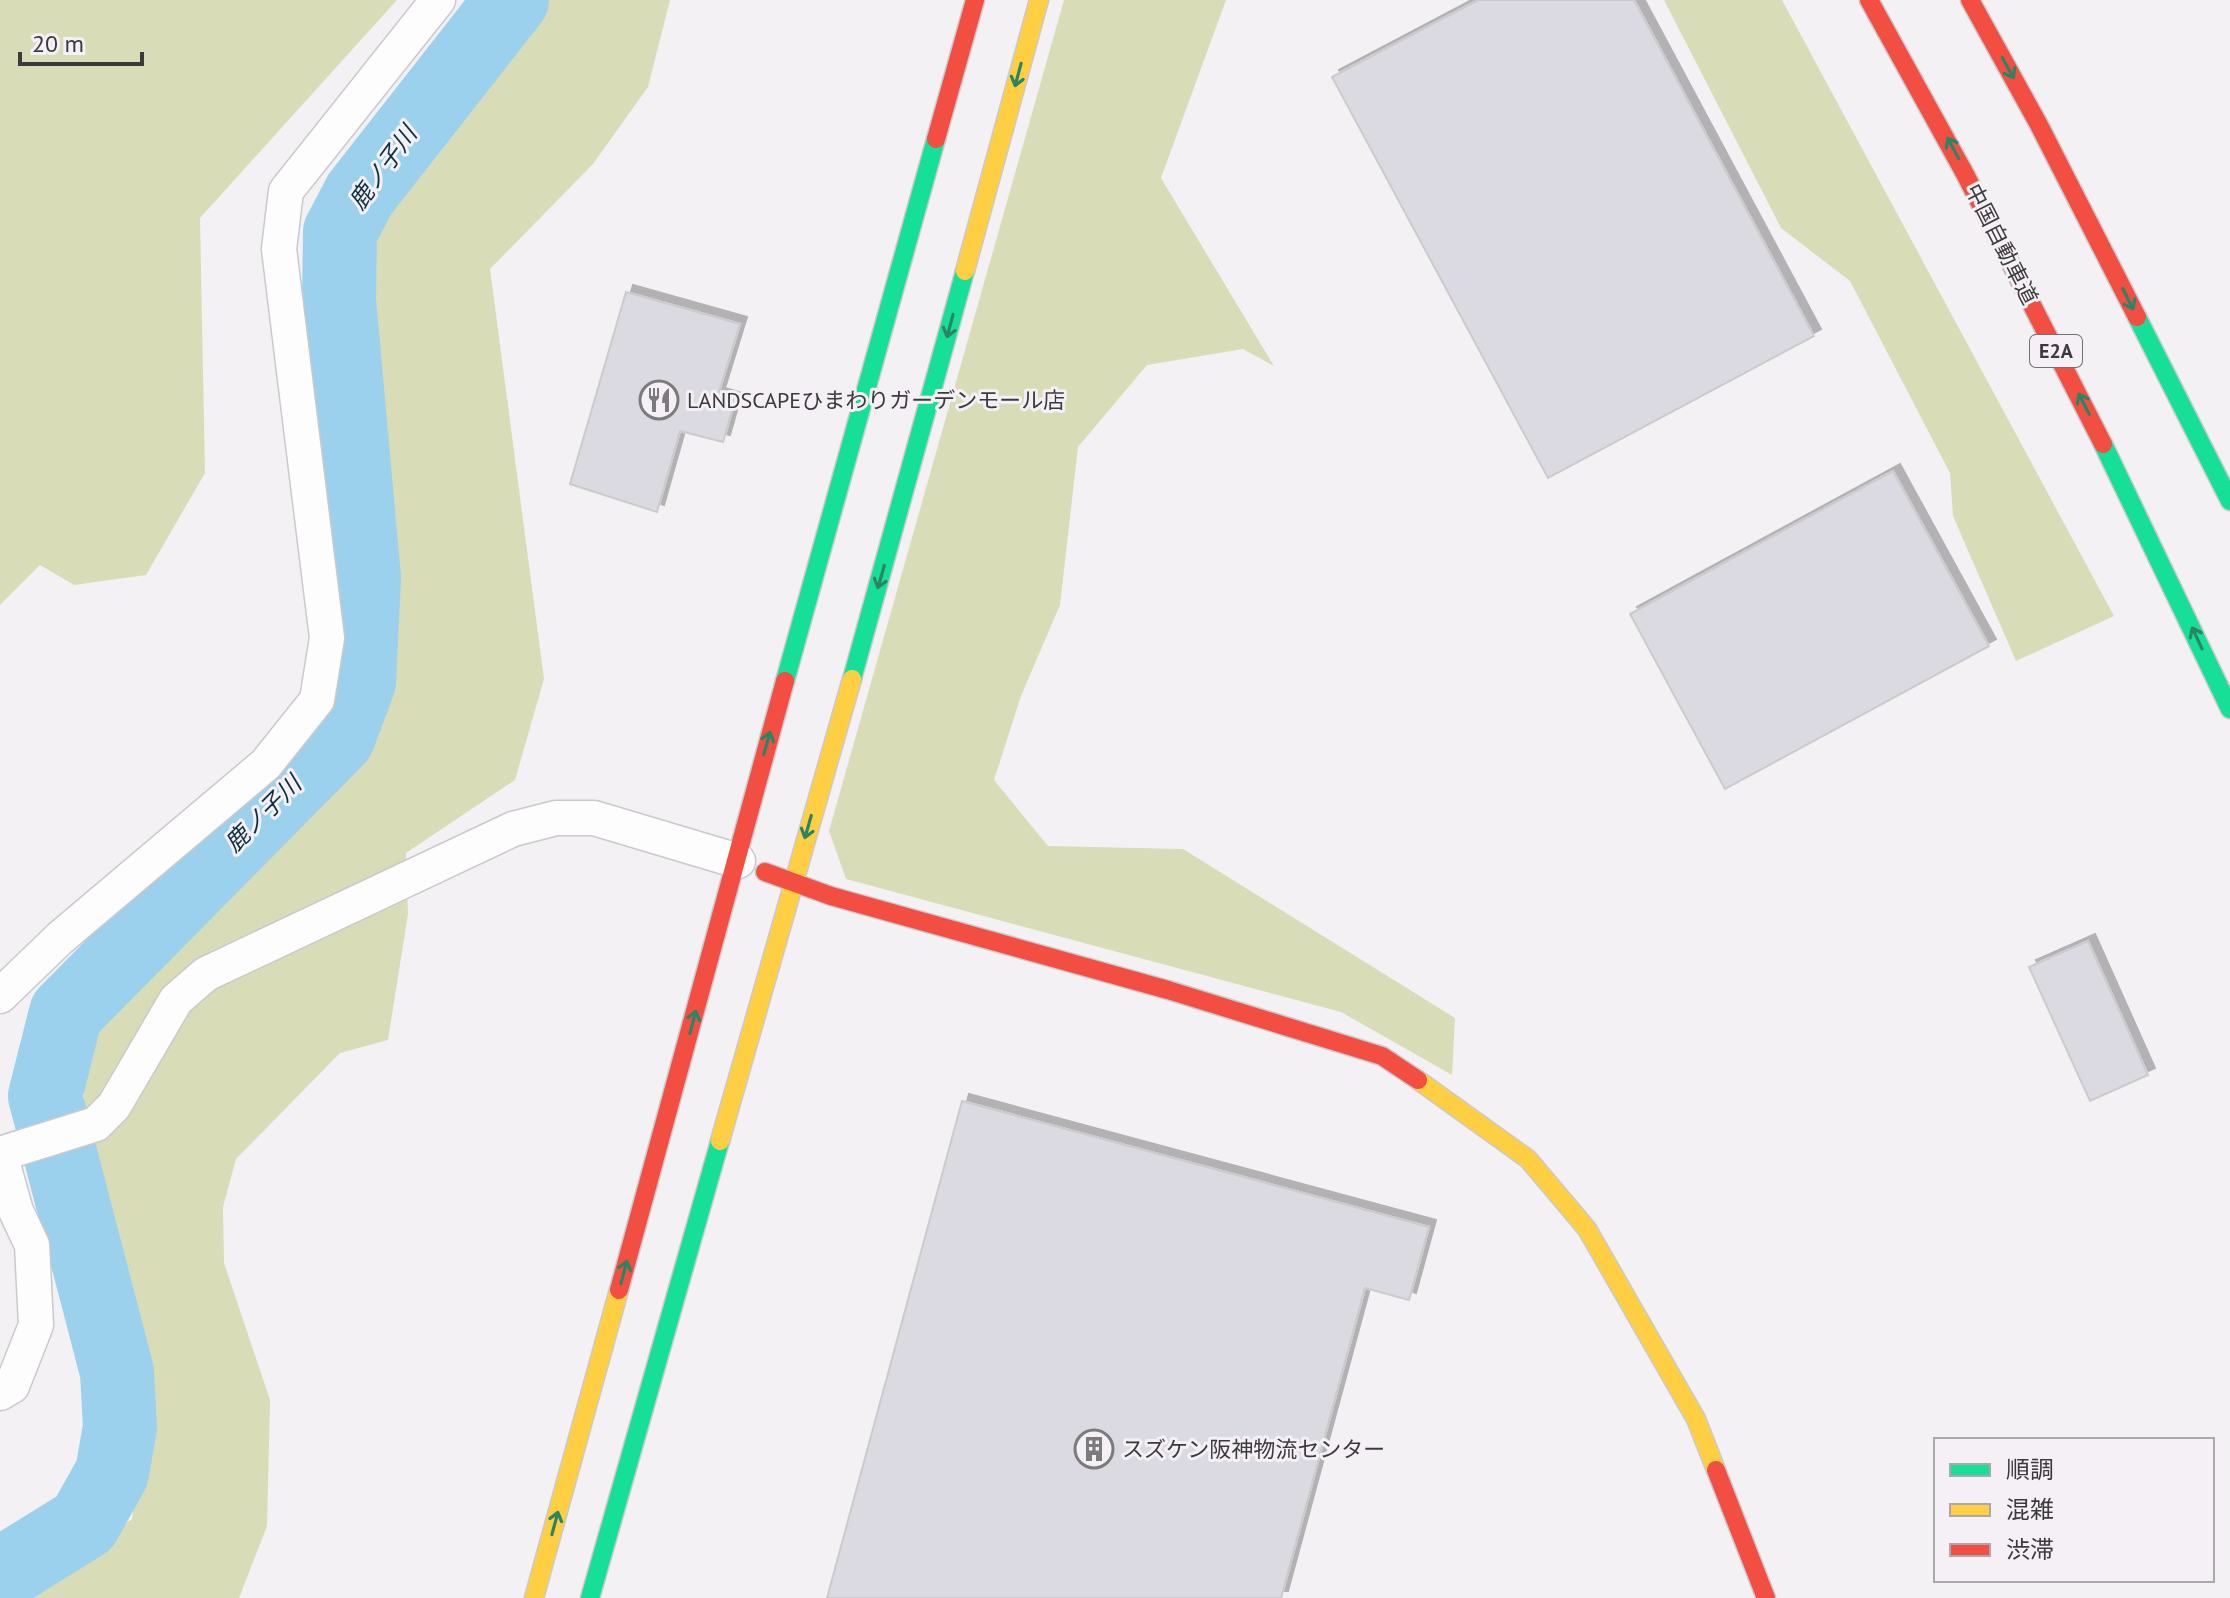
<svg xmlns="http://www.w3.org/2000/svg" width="2230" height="1598" font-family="'PT Sans','Noto Sans JP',sans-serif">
	<defs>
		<filter id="shadow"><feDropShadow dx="7" dy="-7" stdDeviation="0" flood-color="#0004"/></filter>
	</defs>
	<rect width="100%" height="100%" fill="#f4f1f5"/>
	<g fill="#d8ddb7">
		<path d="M 0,0 L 397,0 L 200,218 L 205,473 L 146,575 L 74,585 L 40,565 L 0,605 Z"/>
		<path d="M 537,0 L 670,0 L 648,87 L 593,164 L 490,269 L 544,679 L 515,780 L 406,853 L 408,914 L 388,1040 L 340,1053 L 236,1159 L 223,1207 L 224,1263 L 270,1400 L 267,1526 L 239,1598 L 13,1598 L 132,1519 L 144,1426 L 86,1166 L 82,1036 L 110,994 L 389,700 L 385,548 L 366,223 Z"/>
		<path d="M 1064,0 L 1226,0 L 1161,178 L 1274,366 L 1243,349 L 1147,365 L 1078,447 L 1060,605 L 1021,696 L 994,780 L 1048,846 L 1183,849 L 1455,1018 L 1452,1075 L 1341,1012 L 846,879 L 829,831 Z"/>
		<path d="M 1664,0 L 1782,0 L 2114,616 L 2016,661 L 1953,516 L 1950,473 L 1850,281 L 1781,228 Z"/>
	</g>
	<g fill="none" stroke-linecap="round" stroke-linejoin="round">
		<path stroke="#9cd1ed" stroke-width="74" d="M 0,1575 L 84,1523 L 112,1473 L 120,1427 L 117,1372 L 45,1096 L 66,1013 L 338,738 L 359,682 L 364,578 L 339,300 L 340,232 L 360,194 L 512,0"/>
	</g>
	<g fill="#dbd9e2" stroke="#cbcacd" stroke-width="2" filter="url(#shadow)">
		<path d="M 1478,0 L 1634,0 L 1814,336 L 1548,478 L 1332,77 Z"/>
		<path d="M 626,292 L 740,324 L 718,395 L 735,400 L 723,442 L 680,431 L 657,512 L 570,484 Z"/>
		<path d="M 1893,471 L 1989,646 L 1725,789 L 1630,614 Z"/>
		<path d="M 2088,941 L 2148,1075 L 2090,1101 L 2029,967 Z"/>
		<path d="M 962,1101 L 1429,1227 L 1409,1300 L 1365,1288 L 1281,1598 L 827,1598 Z"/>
	</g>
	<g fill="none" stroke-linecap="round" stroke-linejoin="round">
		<defs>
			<g id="street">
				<path d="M 0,996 L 60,938 L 266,764 L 317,700 L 327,638 L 279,249 L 286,191 L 438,0"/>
				<path d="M 0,1154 L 96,1124 L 114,1106 L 176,1000 L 206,974 L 513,829 L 556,818 L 594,818 L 738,861"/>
				<path d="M 0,1154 L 16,1211 L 32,1245 L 36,1325 L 12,1386 L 0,1393"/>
			</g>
			<g id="fast">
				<path d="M 2137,317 L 2230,501"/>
				<path d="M 2103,444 L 2230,709"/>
				<path d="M 852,679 L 965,271"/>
				<path d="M 785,681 L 936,139"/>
				<path d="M 590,1598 L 720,1141"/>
			</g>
			<g id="slow">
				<path d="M 965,271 L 1039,0"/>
				<path d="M 1418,1080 L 1528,1159 L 1587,1229 L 1696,1419 L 1716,1470"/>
				<path d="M 720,1141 L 852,679"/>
				<path d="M 534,1598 L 619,1290"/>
			</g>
			<g id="jam">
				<path d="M 1869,0 L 1965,174 L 2103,444"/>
				<path d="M 1970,0 L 2039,125 L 2137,317"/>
				<path d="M 936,139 L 975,0"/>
				<path d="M 765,872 L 831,896 L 1168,990 L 1382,1056 L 1418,1080"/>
				<path d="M 619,1290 L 785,681"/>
				<path d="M 1716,1470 L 1766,1598"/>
			</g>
		</defs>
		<use href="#street" stroke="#cbc9cb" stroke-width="37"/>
		<use href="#fast" stroke="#cbc9cb" stroke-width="21"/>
		<use href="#slow" stroke="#cbc9cb" stroke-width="21"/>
		<use href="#jam" stroke="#cbc9cb" stroke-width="21"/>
		<use href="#street" stroke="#fdfdfe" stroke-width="34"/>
		<use href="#fast" stroke="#16e098" stroke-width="18"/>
		<use href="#slow" stroke="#ffcf43" stroke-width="18"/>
		<use href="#jam" stroke="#f24e42" stroke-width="18"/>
	</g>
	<defs><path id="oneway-shaft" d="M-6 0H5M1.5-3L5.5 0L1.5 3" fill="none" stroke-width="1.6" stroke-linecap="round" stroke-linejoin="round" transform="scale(2)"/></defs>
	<g stroke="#2b8565">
		<use href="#oneway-shaft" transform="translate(2008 68) rotate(61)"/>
		<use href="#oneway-shaft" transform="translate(1018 75) rotate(105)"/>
		<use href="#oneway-shaft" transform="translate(1953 148) rotate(-118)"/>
		<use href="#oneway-shaft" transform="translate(2128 299) rotate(63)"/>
		<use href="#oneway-shaft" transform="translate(950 326) rotate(105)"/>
		<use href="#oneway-shaft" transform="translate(2084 404) rotate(-117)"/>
		<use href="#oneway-shaft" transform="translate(881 577) rotate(106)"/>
		<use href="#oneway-shaft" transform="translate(2197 638) rotate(-115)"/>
		<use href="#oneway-shaft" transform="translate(767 743) rotate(-74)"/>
		<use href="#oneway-shaft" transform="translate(808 827) rotate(106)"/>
		<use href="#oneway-shaft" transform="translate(693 1022) rotate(-75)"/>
		<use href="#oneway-shaft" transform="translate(624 1272) rotate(-75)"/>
		<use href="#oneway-shaft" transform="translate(555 1523) rotate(-75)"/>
	</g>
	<defs>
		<symbol id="restaurant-ring" viewBox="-11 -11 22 22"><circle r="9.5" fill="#f5f0f6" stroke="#7c7a7d" stroke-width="1.5"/><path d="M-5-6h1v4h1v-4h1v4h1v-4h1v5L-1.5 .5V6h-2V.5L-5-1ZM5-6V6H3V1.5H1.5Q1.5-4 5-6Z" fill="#7c7a7d"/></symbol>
		<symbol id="building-ring" viewBox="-11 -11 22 22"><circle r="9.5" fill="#f5f0f6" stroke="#7c7a7d" stroke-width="1.5"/><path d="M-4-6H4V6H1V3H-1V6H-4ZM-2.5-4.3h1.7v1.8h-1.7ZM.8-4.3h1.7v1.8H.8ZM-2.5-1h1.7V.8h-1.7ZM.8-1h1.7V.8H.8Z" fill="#7c7a7d"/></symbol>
	</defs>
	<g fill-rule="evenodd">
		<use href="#restaurant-ring" x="637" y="378" width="44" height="44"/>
		<use href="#building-ring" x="1072" y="1427" width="44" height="44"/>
	</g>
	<g text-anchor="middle" stroke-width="6" stroke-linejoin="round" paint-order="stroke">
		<rect fill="#f5f0f6" stroke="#747174" stroke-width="2" x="2030" y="335" width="52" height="32" rx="6"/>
		<g font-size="20" font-weight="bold" fill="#3c3a3c">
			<text x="2056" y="358">E2A</text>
		</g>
		<g font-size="22" fill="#3c3a3c" stroke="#f5f0f6">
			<text transform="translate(2002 244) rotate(63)" y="8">中国自動車道</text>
		</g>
		<g font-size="22" fill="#3c3a3c" stroke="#f5f0f6" text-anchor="start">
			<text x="687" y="408">LANDSCAPEひまわりガーデンモール店</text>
			<text x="1122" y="1457">スズケン阪神物流センター</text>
		</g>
		<g font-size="24" font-style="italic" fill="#0d3040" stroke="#f5f0f6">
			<text transform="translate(383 168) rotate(-54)" y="8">鹿ノ子川</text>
			<text transform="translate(263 814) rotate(-45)" y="8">鹿ノ子川</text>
		</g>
	</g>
	<rect x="1934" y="1438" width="280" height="144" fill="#f5f0f6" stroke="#aba7ac" stroke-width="2"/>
	<rect x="1950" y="1464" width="40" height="12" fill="#16e098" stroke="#aba7ac" stroke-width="2"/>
	<text x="2006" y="1478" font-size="24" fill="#3c3a3c">順調</text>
	<rect x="1950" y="1504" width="40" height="12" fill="#ffcf43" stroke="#aba7ac" stroke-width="2"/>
	<text x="2006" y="1518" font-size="24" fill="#3c3a3c">混雑</text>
	<rect x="1950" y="1544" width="40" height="12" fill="#f24e42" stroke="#aba7ac" stroke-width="2"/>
	<text x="2006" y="1558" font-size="24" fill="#3c3a3c">渋滞</text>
	<path d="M20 52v12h122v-12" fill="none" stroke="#3c3a3c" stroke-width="4"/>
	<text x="32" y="52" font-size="24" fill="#3c3a3c" stroke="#f5f0f6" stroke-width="6" paint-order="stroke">20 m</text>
</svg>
